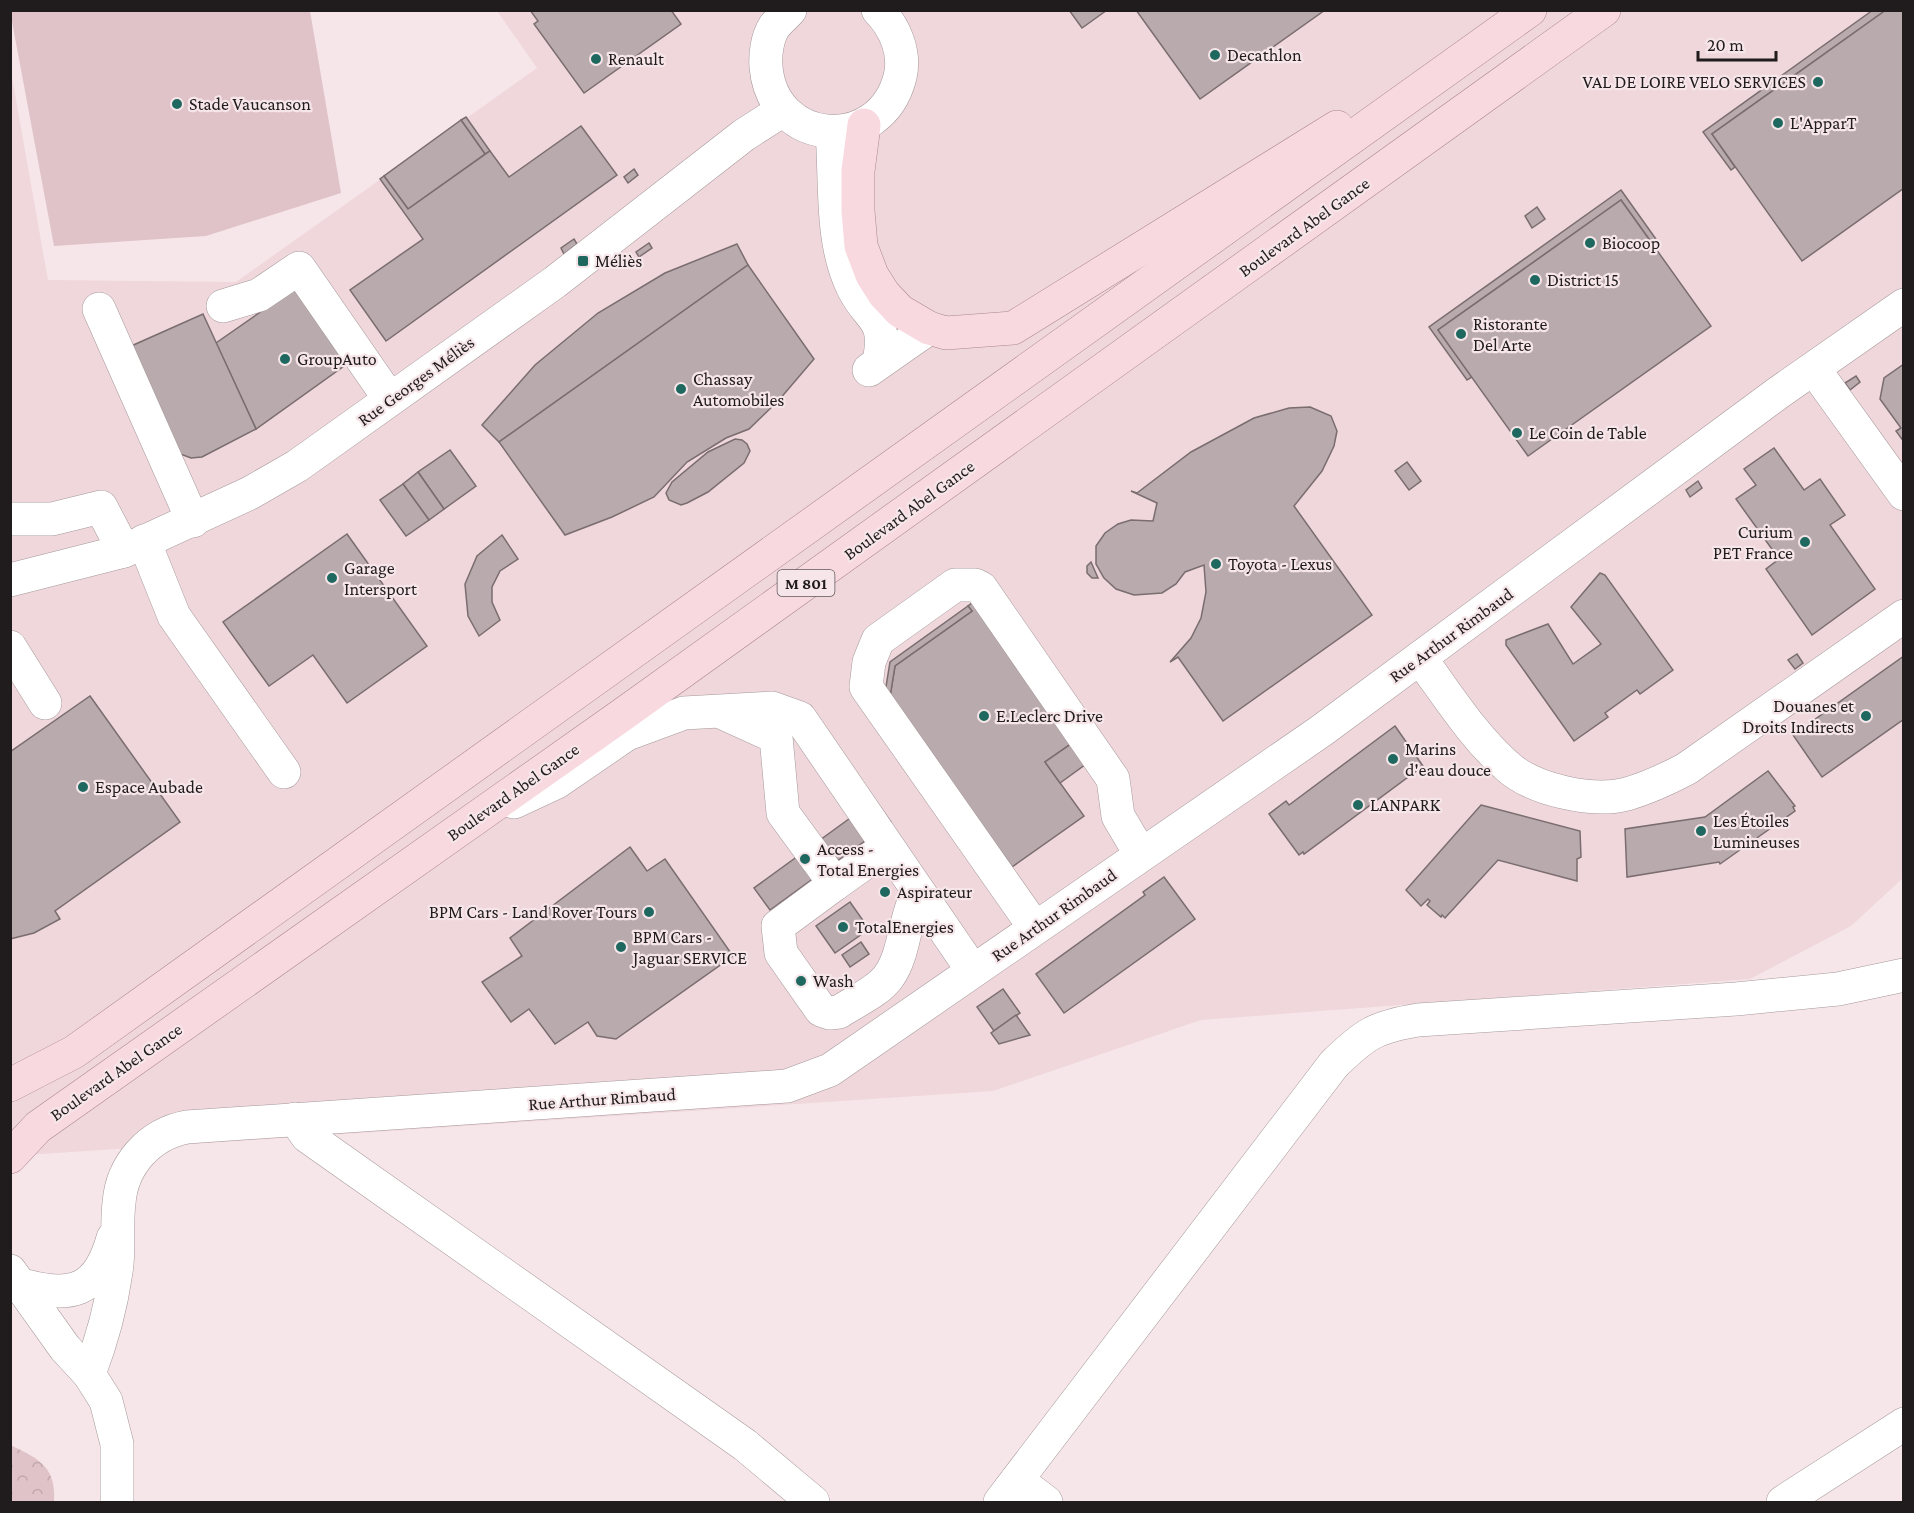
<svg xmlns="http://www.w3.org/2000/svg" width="1914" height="1513" font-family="'Crimson Pro',serif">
	<defs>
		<pattern id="forest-crowns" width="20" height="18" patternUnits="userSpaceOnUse" patternTransform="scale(1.5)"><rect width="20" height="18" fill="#e0c3c8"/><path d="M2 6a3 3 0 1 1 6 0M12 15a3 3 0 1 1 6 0" fill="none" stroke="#c0a7ab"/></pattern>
	</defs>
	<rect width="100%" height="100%" fill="#f6e6e9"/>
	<path fill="#efd7dc" d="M 497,11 L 1903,11 L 1903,878 L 1851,926 L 1750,979 L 1201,1020 L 993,1091 L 11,1156 L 10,66 L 48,280 L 236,282 L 537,68 Z"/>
	<path fill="url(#forest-crowns)" d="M 10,1445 C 40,1459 56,1467 54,1502 L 11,1502 Z"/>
	<path fill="#e0c3c8" d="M 10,11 L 310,11 L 341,193 L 206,236 L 54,246 Z"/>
	<g fill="#b9aaad" stroke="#7a6d6f" stroke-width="1.5">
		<path d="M 530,10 L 671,10 L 681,24 L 584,93 L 534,24 L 538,21 Z"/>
		<path d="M 1069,10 L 1107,10 L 1082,28 Z"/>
		<path d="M 1136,10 L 1325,10 L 1200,99 Z"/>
		<path d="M 1873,10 L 1886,10 L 1712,134 L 1735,167 L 1731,170 L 1703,132 Z"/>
		<path d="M 1886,10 L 1904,10 L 1904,188 L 1802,261 L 1712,134 Z"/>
		<path d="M 466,117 L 490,151 L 485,154 L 461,120 Z"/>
		<path d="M 461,120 L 485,154 L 408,209 L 384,176 Z"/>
		<path d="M 581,126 L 617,175 L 386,341 L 350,290 L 423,239 L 380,179 L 384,176 L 408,209 L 490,151 L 509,177 Z"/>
		<path d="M 634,169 L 638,175 L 628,183 L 624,177 Z"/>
		<path d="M 1621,190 L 1658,242 L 1654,246 L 1621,200 L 1438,330 L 1472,377 L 1467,380 L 1429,327 Z"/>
		<path d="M 1621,200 L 1711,326 L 1528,456 L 1438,330 Z"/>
		<path d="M 1537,207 L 1545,219 L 1532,228 L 1525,216 Z"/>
		<path d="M 574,239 L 577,244 L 564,254 L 561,248 Z"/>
		<path d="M 649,243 L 652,248 L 639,257 L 636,252 Z"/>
		<path d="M 737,244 L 748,265 L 499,442 L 482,425 L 535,365 L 598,313 L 665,273 Z"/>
		<path d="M 748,265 L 814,359 L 779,400 L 749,429 L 726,438 L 687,462 L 654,497 L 612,517 L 565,535 L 499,442 Z"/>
		<path d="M 299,285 L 347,352 L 344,366 L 256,429 L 216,343 Z"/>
		<path d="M 203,314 L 256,429 L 202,457 L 191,458 L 175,452 L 129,347 Z"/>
		<path d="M 1904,364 L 1904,442 L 1896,431 L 1901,428 L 1880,399 L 1884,378 Z"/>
		<path d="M 1856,376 L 1860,382 L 1850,390 L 1845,383 Z"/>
		<path d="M 1310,407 L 1331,416 L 1337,431 L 1334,446 L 1322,471 L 1294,506 L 1372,615 L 1223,721 L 1178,657 L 1170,662 L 1191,638 L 1201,618 L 1206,592 L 1204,565 L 1185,572 L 1176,584 L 1162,593 L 1134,595 L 1116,589 L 1104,578 L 1096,564 L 1096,546 L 1105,533 L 1118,524 L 1131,520 L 1153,521 L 1157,503 L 1131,491 L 1137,493 L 1191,452 L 1254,418 L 1289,408 Z"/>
		<path d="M 735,439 L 742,440 L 747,444 L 750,451 L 744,463 L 708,492 L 687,503 L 681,505 L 669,500 L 666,493 L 672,482 L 708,452 Z"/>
		<path d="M 1774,448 L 1804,490 L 1820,479 L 1845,515 L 1830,525 L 1875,589 L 1812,635 L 1766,569 L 1779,559 L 1736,499 L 1756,485 L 1744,469 Z"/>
		<path d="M 450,450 L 476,486 L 444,509 L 418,472 Z"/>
		<path d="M 1407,462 L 1421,481 L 1409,490 L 1395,471 Z"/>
		<path d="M 418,472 L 444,509 L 429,520 L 403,484 Z"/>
		<path d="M 1698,481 L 1702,488 L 1690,497 L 1686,490 Z"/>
		<path d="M 403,484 L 429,520 L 406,536 L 380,500 Z"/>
		<path d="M 347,534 L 427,646 L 347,703 L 313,655 L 269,686 L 223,622 Z"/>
		<path d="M 502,535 L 518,559 L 500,571 L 492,587 L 492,602 L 500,620 L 479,636 L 468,616 L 465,584 L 477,556 Z"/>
		<path d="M 1091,562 L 1098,578 L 1092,578 L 1087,573 L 1087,566 Z"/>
		<path d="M 1600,573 L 1605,575 L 1673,670 L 1640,694 L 1637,690 L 1605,713 L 1608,717 L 1574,741 L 1506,645 L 1506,640 L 1548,624 L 1573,664 L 1601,644 L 1571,607 Z"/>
		<path d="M 979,598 L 1079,738 L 1045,762 L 1084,816 L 1012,867 L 890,697 L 895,666 L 972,611 L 968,606 Z"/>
		<path d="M 968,606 L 972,611 L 895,666 L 890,697 L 884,699 L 890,662 Z"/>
		<path d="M 1797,654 L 1803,663 L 1795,669 L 1788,660 Z"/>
		<path d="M 1904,656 L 1904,719 L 1822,777 L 1793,735 Z"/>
		<path d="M 90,696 L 180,822 L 55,911 L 60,919 L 34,933 L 10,939 L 10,752 Z"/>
		<path d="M 1395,726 L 1423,766 L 1304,854 L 1303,852 L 1299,855 L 1269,814 L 1286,801 L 1289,805 Z"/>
		<path d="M 1071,744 L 1086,764 L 1060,783 L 1045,762 Z"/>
		<path d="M 1768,771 L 1795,806 L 1793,807 L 1795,811 L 1720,864 L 1719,862 L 1627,877 L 1625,829 L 1705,817 Z"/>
		<path d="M 875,800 L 891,822 L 770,910 L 754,888 Z"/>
		<path d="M 1481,805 L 1580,831 L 1581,857 L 1577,859 L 1577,881 L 1498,860 L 1445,918 L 1442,915 L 1441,917 L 1427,905 L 1430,901 L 1428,899 L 1421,906 L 1406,890 Z"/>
		<path d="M 630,847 L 647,871 L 665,859 L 733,956 L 616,1039 L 597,1036 L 588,1022 L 555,1044 L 529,1009 L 511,1022 L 482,982 L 522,956 L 510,938 Z"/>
		<path d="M 1164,877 L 1195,919 L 1064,1013 L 1036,974 L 1145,895 L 1143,892 Z"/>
		<path d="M 850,902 L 869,929 L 835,953 L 816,926 Z"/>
		<path d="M 861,942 L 869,954 L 850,967 L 842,955 Z"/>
		<path d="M 1003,989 L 1020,1013 L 994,1031 L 977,1007 Z"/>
		<path d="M 1016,1015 L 1030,1035 L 999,1044 L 991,1033 Z"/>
	</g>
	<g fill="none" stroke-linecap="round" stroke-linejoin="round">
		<defs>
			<g id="minor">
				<path d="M 790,10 C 785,16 778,21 774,27 C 767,38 765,55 766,67 C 773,147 880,155 900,77 C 906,53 895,27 878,10"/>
				<path d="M 832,132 C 836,182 830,242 853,288 C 870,322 888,316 879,362"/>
				<path d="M 223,306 L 259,295 L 299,268 L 389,398"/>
				<path d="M 99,309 L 193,521"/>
				<path d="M 1814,369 L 1904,494"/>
				<path d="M 869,370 L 929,328"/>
				<path d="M 10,519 L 52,519 L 101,507 L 124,551"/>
				<path d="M 144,541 L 174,616 L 284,772"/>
				<path d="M 10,580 L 124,551 L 250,493 L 297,466 L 555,282 L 744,135 L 783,110"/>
				<path d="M 10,647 L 45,703"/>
				<path d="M 1420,658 C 1447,694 1472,735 1506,765 C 1532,790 1593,803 1627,794 C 1648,788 1667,779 1686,769 L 1904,616"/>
				<path d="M 723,713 L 776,737 L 783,813 L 835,884 L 887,847"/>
				<path d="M 514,802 L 557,782 L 627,734 L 684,713 L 772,708 L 800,718 L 973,971"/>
				<path d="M 835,884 L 778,926 L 781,953 L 821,1010 L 830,1013 L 839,1012 C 854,1002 879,991 889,976 C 905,954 904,918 918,892"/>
				<path d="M 1035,928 L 866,687 L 869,662 L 878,640 L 955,585 L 975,585 L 981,588 L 1113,779 L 1118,816 L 1141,855"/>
				<path d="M 295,1119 L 307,1136 L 745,1445 L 813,1502"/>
				<path d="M 10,1271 L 65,1348 L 89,1374 L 106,1401 L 117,1444 L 117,1502"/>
				<path d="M 19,1284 C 70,1299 98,1293 113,1238"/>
				<path d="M 89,1374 C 102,1340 111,1307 116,1272 C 120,1249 116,1226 119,1203 C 122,1164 150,1134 187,1127 L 787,1086 L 830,1070 L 1321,731 L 1778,393 L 1904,305"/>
				<path d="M 1017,1480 L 1046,1502"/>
				<path d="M 1000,1502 L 1334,1064 C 1365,1034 1375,1027 1418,1020 L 1736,999 L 1838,989 L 1904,975"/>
				<path d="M 1783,1502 L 1904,1424"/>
			</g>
			<g id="major">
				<path d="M 864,125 L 858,171 L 858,211 L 861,246 L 872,275 L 884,294 L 900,311 L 929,328 L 946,333 L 1013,328 L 1337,127"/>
				<path d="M 10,1085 L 74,1052 L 1530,10"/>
				<path d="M 10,1157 L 38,1127 L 622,715 L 1604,10"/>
			</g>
		</defs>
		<use href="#minor" stroke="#a6989a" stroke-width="34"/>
		<use href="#major" stroke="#aa868e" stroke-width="34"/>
		<use href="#minor" stroke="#fff" stroke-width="33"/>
		<use href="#major" stroke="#f9d9e0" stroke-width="33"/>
	</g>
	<g fill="#1e685f" stroke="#f6e6e9" stroke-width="2">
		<circle cx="1215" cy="55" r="6"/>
		<circle cx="596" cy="59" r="6"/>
		<circle cx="1818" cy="82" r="6"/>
		<circle cx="177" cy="104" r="6"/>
		<circle cx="1778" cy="123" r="6"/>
		<circle cx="1590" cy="243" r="6"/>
		<rect x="577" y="255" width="12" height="12" rx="3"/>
		<circle cx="1535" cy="280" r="6"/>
		<circle cx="1461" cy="334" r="6"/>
		<circle cx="285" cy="359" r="6"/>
		<circle cx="681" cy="389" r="6"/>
		<circle cx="1517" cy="433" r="6"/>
		<circle cx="1805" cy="542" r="6"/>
		<circle cx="1216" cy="564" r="6"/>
		<circle cx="332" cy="578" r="6"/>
		<circle cx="984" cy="716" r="6"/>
		<circle cx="1866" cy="716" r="6"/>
		<circle cx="1393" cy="759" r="6"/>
		<circle cx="83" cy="787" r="6"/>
		<circle cx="1358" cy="805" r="6"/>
		<circle cx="1701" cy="831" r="6"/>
		<circle cx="805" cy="859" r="6"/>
		<circle cx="885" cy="892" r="6"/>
		<circle cx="649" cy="912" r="6"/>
		<circle cx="843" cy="927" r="6"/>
		<circle cx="621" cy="947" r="6"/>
		<circle cx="801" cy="981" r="6"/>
	</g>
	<g text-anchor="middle" stroke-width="4.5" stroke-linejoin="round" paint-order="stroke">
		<rect fill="#f6e6e9" stroke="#60585a" stroke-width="1.5" x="777.5" y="570" width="57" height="26" rx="4.5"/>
		<g font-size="16" font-weight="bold" fill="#201b1c">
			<text x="806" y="589">M 801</text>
		</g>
		<g font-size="18" fill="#201b1c" stroke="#f6e6e9" text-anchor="start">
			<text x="1227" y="61">Decathlon</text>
			<text x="608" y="65">Renault</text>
			<text x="1806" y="88" text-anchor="end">VAL DE LOIRE VELO SERVICES</text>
			<text x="189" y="110">Stade Vaucanson</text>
			<text x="1790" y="129">L'ApparT</text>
			<text x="1602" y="249">Biocoop</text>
			<text x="595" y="267">Méliès</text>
			<text x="1547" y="286">District 15</text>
			<text x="1473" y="330">Ristorante<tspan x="1473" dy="21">Del Arte</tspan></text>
			<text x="297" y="365">GroupAuto</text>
			<text x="693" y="385">Chassay<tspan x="693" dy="21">Automobiles</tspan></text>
			<text x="1529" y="439">Le Coin de Table</text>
			<text x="1793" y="538" text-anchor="end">Curium<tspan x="1793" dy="21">PET France</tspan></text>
			<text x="1228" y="570">Toyota - Lexus</text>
			<text x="344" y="574">Garage<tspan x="344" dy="21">Intersport</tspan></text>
			<text x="1854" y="712" text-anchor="end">Douanes et<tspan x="1854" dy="21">Droits Indirects</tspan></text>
			<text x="996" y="722">E.Leclerc Drive</text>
			<text x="1405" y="755">Marins<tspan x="1405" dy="21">d'eau douce</tspan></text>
			<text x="95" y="793">Espace Aubade</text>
			<text x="1370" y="811">LANPARK</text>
			<text x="1713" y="827">Les Étoiles<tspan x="1713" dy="21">Lumineuses</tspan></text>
			<text x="817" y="855">Access -<tspan x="817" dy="21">Total Energies</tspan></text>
			<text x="897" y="898">Aspirateur</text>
			<text x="637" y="918" text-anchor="end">BPM Cars - Land Rover Tours</text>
			<text x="855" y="933">TotalEnergies</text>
			<text x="633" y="943">BPM Cars -<tspan x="633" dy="21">Jaguar SERVICE</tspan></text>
			<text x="813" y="987">Wash</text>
		</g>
		<g font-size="18" fill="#201b1c" stroke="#f6e6e9">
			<text transform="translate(1304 227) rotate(-36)" y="6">Boulevard Abel Gance</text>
			<text transform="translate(416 381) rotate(-36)" y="6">Rue Georges Méliès</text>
			<text transform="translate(909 510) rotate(-36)" y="6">Boulevard Abel Gance</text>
			<text transform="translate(1451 635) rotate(-36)" y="6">Rue Arthur Rimbaud</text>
			<text transform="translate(513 792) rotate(-35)" y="6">Boulevard Abel Gance</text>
			<text transform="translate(1054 915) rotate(-35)" y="6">Rue Arthur Rimbaud</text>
			<text transform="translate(116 1072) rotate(-35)" y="6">Boulevard Abel Gance</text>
			<text transform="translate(602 1099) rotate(-4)" y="6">Rue Arthur Rimbaud</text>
		</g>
	</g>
	<rect width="1914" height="1513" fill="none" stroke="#201b1c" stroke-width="24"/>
	<path d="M1698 51v9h78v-9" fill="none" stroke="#201b1c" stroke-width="3"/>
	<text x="1707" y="51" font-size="18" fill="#201b1c" stroke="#f6e6e9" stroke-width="4.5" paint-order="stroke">20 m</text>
</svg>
